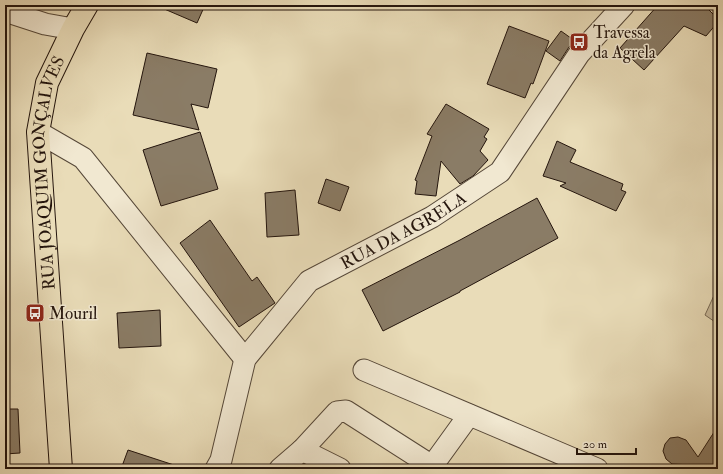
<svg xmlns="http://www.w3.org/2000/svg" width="723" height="474" font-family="'IM FELL Double Pica',serif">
	<rect width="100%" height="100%" fill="#e9dcb8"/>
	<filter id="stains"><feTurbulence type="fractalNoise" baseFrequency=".005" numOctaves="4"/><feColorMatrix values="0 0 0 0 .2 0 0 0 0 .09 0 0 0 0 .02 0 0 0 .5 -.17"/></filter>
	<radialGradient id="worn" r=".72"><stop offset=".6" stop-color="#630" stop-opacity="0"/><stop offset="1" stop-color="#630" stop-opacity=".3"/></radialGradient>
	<path fill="#c8ba9b" stroke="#766854" d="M 716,291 L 718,292 L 718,324 L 705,315 Z"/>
	<g fill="#8a7c66" stroke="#24150d">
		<path d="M 155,5 L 205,5 L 197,23 Z"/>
		<path d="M 658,5 L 704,5 L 718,19 L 718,22 L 706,36 L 684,26 L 644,70 L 620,48 Z"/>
		<path d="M 509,26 L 549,41 L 533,84 L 531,83 L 525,98 L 487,84 Z"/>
		<path d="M 561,31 L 575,41 L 569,47 L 560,61 L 546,51 Z"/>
		<path d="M 147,53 L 217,69 L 208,108 L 191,104 L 199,130 L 133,115 Z"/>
		<path d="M 446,104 L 489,129 L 484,137 L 487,139 L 480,151 L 488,160 L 473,176 L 460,184 L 441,161 L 436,196 L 415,194 L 417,181 L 415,180 L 432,136 L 427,134 Z"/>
		<path d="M 200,132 L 218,189 L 161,206 L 143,150 Z"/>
		<path d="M 557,141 L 576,150 L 570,162 L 623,184 L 621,190 L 626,192 L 616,211 L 560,186 L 566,183 L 543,176 Z"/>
		<path d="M 326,179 L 349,187 L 340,211 L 318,203 Z"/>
		<path d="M 295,190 L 299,235 L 267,237 L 265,193 Z"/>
		<path d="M 537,198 L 558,238 L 460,291 L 460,292 L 383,331 L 362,290 L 460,240 Z"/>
		<path d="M 210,220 L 252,281 L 257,277 L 275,303 L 239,327 L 180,243 Z"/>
		<path d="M 160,310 L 161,346 L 119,348 L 117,313 Z"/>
		<path d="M 5,409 L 18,409 L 20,453 L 5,454 Z"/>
		<path d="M 718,426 L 718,469 L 690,469 L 693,465 L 672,464 L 666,459 L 663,451 L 665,444 L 670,438 L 678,437 L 686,440 L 698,457 Z"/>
		<path d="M 128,450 L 177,466 L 176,469 L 121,469 Z"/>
	</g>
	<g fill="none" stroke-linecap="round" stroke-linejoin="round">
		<defs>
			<g id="minor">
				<path d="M 5,11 L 45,24 L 73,29"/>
				<path d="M 38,132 L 83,158 L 245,359"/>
				<path d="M 364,370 L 597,469"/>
				<path d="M 302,450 L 340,469"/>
				<path id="s1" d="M 216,469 L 221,460 L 245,359 L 309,281 L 432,217 L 500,172 L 579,54 L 624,5"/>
				<path d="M 280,469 L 302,450 L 337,412 L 346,411 L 432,466"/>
				<path d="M 430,469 L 469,415"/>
			</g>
			<g id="major">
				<path id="s2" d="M 61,469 L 38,132 L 47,83 L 73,29 L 87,5"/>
			</g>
		</defs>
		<use href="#minor" stroke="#554738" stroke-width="23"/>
		<use href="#major" stroke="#24150d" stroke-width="24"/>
		<use href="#minor" stroke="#f1e8d1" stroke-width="21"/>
		<use href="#major" stroke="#e9dcb8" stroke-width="22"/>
	</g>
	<defs>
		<symbol id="bus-square" viewBox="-11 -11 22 22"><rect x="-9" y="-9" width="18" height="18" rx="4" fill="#8f2418" stroke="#f1e8d1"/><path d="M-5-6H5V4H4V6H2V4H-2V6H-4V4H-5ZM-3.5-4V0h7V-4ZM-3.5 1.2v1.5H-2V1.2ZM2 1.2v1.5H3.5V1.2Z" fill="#fff"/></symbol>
	</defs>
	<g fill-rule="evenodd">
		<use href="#bus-square" x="568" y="31" width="22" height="22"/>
		<use href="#bus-square" x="24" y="302" width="22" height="22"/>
	</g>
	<g text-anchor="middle" stroke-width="3" stroke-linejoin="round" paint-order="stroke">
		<g font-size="17" fill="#24150d" stroke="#f1e8d1" text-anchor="start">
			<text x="593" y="38">Travessa<tspan x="593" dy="20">da Agrela</tspan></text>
			<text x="49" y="319">Mouril</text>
		</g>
		<g font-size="17" fill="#24150d" stroke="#f1e8d1">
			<text dy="6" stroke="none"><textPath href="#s2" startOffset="298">RUA JOAQUIM GONÇALVES</textPath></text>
			<text dy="6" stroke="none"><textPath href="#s1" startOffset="322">RUA DA AGRELA</textPath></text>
		</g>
	</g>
	<rect width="723" height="474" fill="none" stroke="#e9dcb8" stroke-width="20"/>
	<rect x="6" y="6" width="711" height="462" fill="none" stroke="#24150d" stroke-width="2"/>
	<rect x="10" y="10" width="703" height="454" fill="none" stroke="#24150d"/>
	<path d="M577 448v6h59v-6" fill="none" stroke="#24150d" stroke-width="2"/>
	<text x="583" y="448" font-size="12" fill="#24150d" stroke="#f1e8d1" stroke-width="3" paint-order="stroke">20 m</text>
	<rect width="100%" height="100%" filter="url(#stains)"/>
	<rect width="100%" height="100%" fill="url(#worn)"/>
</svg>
